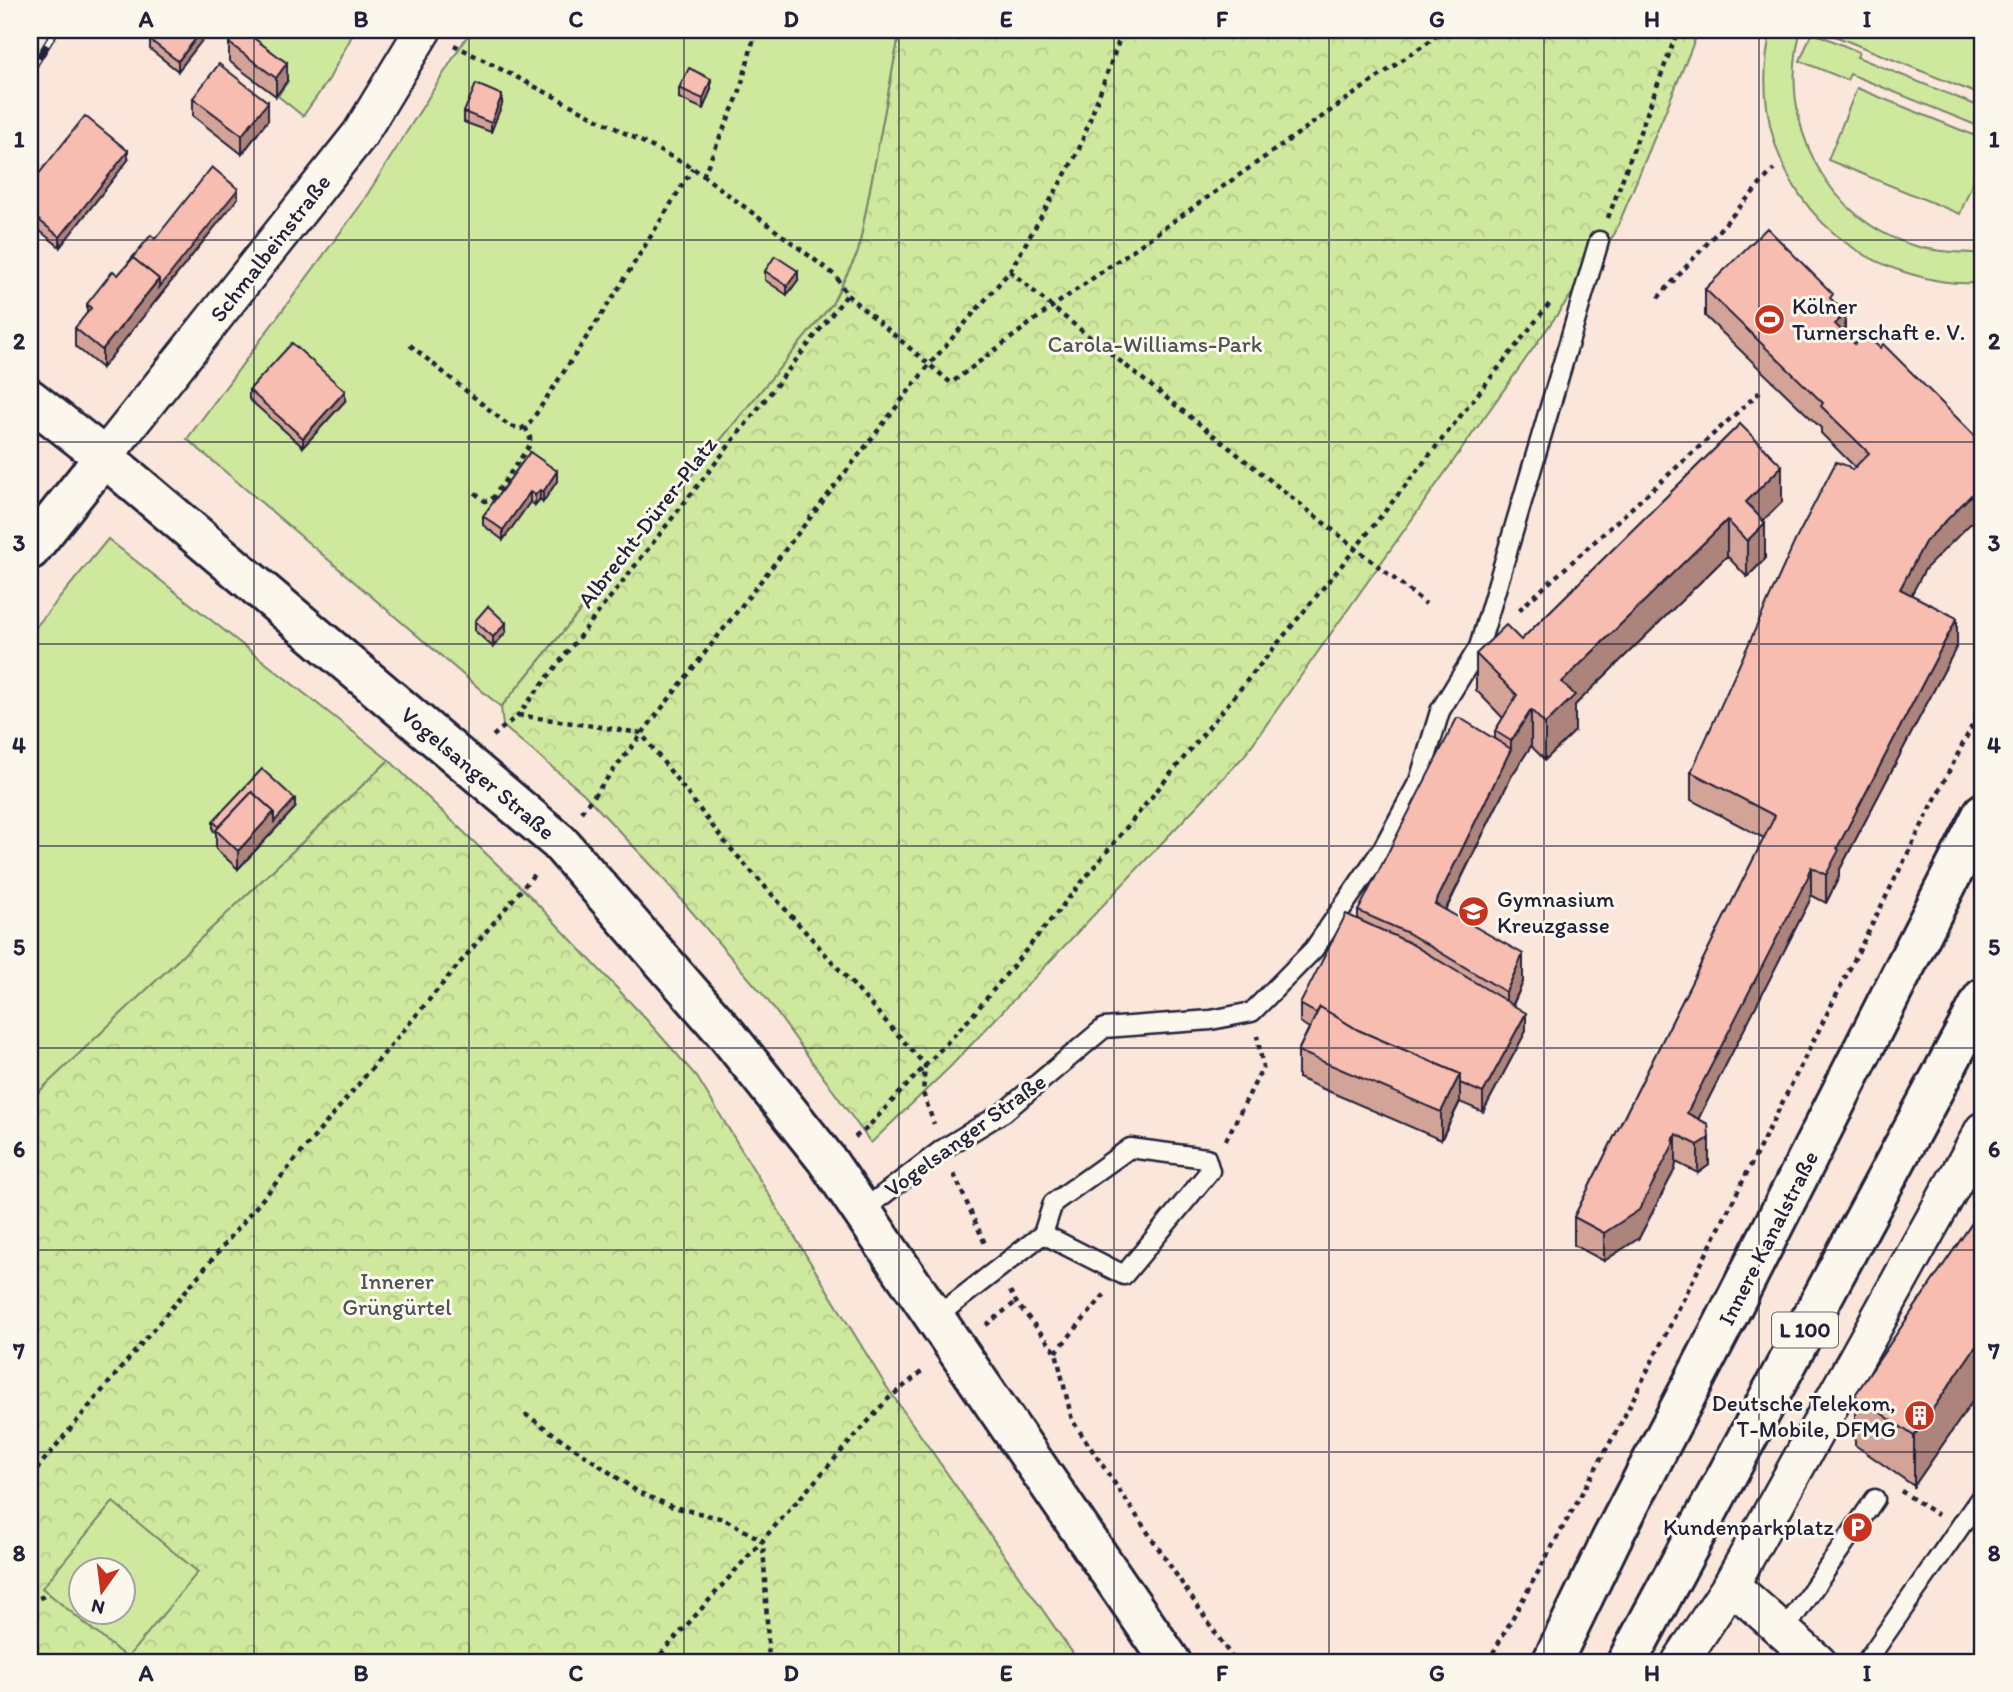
<svg xmlns="http://www.w3.org/2000/svg" width="2013" height="1692" font-family="Itim,sans-serif">
	<defs>
		<pattern id="park-crowns" width="20" height="18" patternUnits="userSpaceOnUse" patternTransform="scale(1.75)"><rect width="20" height="18" fill="#cee89e"/><path d="M2 6a3 3 0 1 1 6 0M12 15a3 3 0 1 1 6 0" fill="none" stroke="#b1c789"/></pattern>
	</defs>
	<rect width="100%" height="100%" fill="#fae6da"/>
	<filter id="ink" filterUnits="userSpaceOnUse"><feTurbulence type="fractalNoise" baseFrequency=".0143" numOctaves="2"/><feDisplacementMap in="SourceGraphic" scale="14" xChannelSelector="R" yChannelSelector="G"/><feConvolveMatrix kernelMatrix="1 2 1 2 8 2 1 2 1" color-interpolation-filters="sRGB"/></filter>
	<g filter="url(#ink)">
		<g fill="url(#park-crowns)" stroke="#78856c" stroke-width="2" fill-rule="evenodd">
			<path d="M 900,30 L 1699,30 L 1615,233 L 1244,756 L 950,1067 L 871,1143 L 766,998 L 655,869 L 583,793 L 503,726 L 501,707 L 832,304 L 858,252 Z"/>
			<path d="M 389,760 L 529,895 L 645,1018 L 697,1077 L 886,1386 L 1079,1662 L 30,1662 L 30,1100 ZM 80,1570 L 122,1570 L 122,1612 L 80,1612 Z"/>
		</g>
		<g fill="#cee89e" stroke="#78856c" stroke-width="2" fill-rule="evenodd">
			<path d="M 253,30 L 355,30 L 329,79 L 303,116 L 278,96 L 288,81 L 241,45 Z"/>
			<path d="M 471,30 L 900,30 L 858,252 L 832,304 L 501,707 L 187,439 L 360,206 Z"/>
			<path d="M 1771,30 L 1801,30 C 1776,120 1825,222 1919,247 C 1940,252 1961,253 1983,253 L 1983,282 C 1956,286 1930,280 1904,272 C 1800,239 1747,135 1771,30 Z"/>
			<path d="M 1820,30 L 1983,30 L 1983,96 Z"/>
			<path d="M 1812,32 L 1859,52 L 1857,57 L 1983,108 L 1983,128 L 1850,74 L 1847,80 L 1800,61 Z"/>
			<path d="M 1857,88 L 1983,139 L 1983,156 L 1960,214 L 1828,160 Z"/>
			<path d="M 108,539 L 389,760 L 30,1100 L 30,634 Z"/>
			<path d="M 113,1502 L 198,1572 L 127,1658 L 42,1588 ZM 80,1570 L 122,1570 L 122,1612 L 80,1612 Z"/>
		</g>
		<g fill="none" stroke-linecap="round" stroke-linejoin="round">
			<defs>
				<g id="lane">
					<path d="M 862,1211 L 943,1149 L 1004,1112 L 1104,1028 L 1211,1020 L 1252,1012 L 1314,949 L 1383,848 L 1419,781 L 1440,711 L 1479,647 L 1599,241"/>
					<path d="M 936,1317 L 1043,1234 L 1124,1275 L 1210,1171 L 1206,1158 L 1130,1148 L 1053,1203 L 1043,1234"/>
					<path d="M 1784,1631 L 1875,1499"/>
					<path d="M 1866,1662 L 1983,1494"/>
				</g>
				<g id="street">
					<path d="M 104,457 L 360,134 L 423,30"/>
					<path d="M 1731,1585 L 1818,1662"/>
					<path d="M 1680,1662 L 1731,1585 L 1983,1130"/>
				</g>
				<g id="secondary">
					<path d="M 30,399 L 104,457 L 559,842 L 728,1036 L 826,1159 L 1171,1662"/>
					<path d="M 30,550 L 104,457"/>
				</g>
				<g id="primary">
					<path d="M 1552,1662 L 1611,1540 L 1722,1327 L 1983,813"/>
					<path d="M 1627,1662 L 1983,998"/>
				</g>
			</defs>
			<use href="#lane" stroke="#22223b" stroke-width="23"/>
			<use href="#street" stroke="#22223b" stroke-width="40"/>
			<use href="#secondary" stroke="#22223b" stroke-width="44"/>
			<use href="#primary" stroke="#22223b" stroke-width="44"/>
			<g stroke="#22223b" stroke-width="4.5" stroke-dasharray="5 5" stroke-linecap="butt">
				<path d="M 454,45 L 693,168 L 836,276 L 847,295 L 951,383 L 1052,307 L 1445,30"/>
				<path d="M 703,176 L 739,94 L 756,30"/>
				<path d="M 1608,218 L 1678,30"/>
				<path d="M 1010,271 L 1052,307 L 1426,604"/>
				<path d="M 1658,298 L 1774,169"/>
				<path d="M 410,345 L 508,425 L 521,429 L 530,423 L 617,291 L 693,168"/>
				<path d="M 475,493 L 485,501 L 492,499 L 530,445 L 530,437 L 525,427"/>
				<path d="M 1519,610 L 1762,390"/>
				<path d="M 518,715 L 641,733 L 724,841 L 925,1065 L 923,1093 L 934,1124"/>
				<path d="M 493,736 L 518,715 L 847,295"/>
				<path d="M 581,812 L 929,365 L 1010,271 L 1078,152 L 1123,30"/>
				<path d="M 855,1137 L 865,1130 L 972,1016 L 1355,549 L 1550,303"/>
				<path d="M 1226,1140 L 1263,1067 L 1257,1036"/>
				<path d="M 954,1174 L 986,1246"/>
				<path d="M 1010,1291 L 1016,1302 L 1056,1352 L 1072,1420 L 1235,1662"/>
				<path d="M 986,1325 L 1016,1302"/>
				<path d="M 1056,1352 L 1105,1294"/>
				<path d="M 525,1414 L 638,1492 L 673,1507 L 724,1519 L 763,1541 L 769,1662"/>
				<path d="M 30,1477 L 536,872"/>
				<path d="M 1901,1491 L 1938,1515"/>
				<path d="M 30,1602 L 49,1594"/>
				<path d="M 654,1662 L 888,1399 L 925,1369"/>
				<path d="M 1488,1662 L 1622,1421 L 1983,704"/>
			</g>
			<use href="#lane" stroke="#fbf7ec" stroke-width="18"/>
			<use href="#street" stroke="#fbf7ec" stroke-width="35"/>
			<use href="#secondary" stroke="#fbf7ec" stroke-width="38"/>
			<use href="#primary" stroke="#fbf7ec" stroke-width="38"/>
			<defs>
				<path id="rail" d="M 30,72 L 56,30"/>
			</defs>
			<use href="#rail" stroke="#22223b" stroke-width="8"/>
			<use href="#rail" stroke="#fbf7ec" stroke-width="5" stroke-dasharray="16" stroke-linecap="butt"/>
		</g>
		<g fill="#d4a398" stroke="#22223b" stroke-width="2">
			<path d="M 210,30 L 178,71 L 150,49 L 150,40 Z"/>
			<path d="M 229,43 L 287,81 L 276,96 L 229,61 Z"/>
			<path d="M 679,88 L 711,89 L 703,109 L 679,98 Z"/>
			<path d="M 193,98 L 268,120 L 242,154 L 193,116 Z"/>
			<path d="M 502,104 L 491,132 L 464,122 L 464,112 Z"/>
			<path d="M 128,160 L 60,247 L 30,223 L 30,185 Z"/>
			<path d="M 238,198 L 102,368 L 75,346 L 75,328 L 87,313 L 87,304 L 118,275 L 155,239 Z"/>
			<path d="M 765,271 L 798,280 L 787,295 L 765,280 Z"/>
			<path d="M 1705,289 L 1833,302 L 1925,569 L 1911,595 L 1957,646 L 1839,871 L 1839,877 L 1826,903 L 1811,895 L 1809,902 L 1698,1119 L 1709,1165 L 1698,1173 L 1676,1162 L 1675,1169 L 1639,1238 L 1604,1261 L 1574,1245 L 1574,1217 L 1764,838 L 1691,800 L 1691,772 L 1852,470 L 1855,467 L 1821,433 L 1821,428 L 1705,316 Z"/>
			<path d="M 249,390 L 345,401 L 303,447 L 249,399 Z"/>
			<path d="M 1740,424 L 1782,502 L 1763,521 L 1765,559 L 1747,577 L 1727,556 L 1575,705 L 1575,731 L 1545,760 L 1531,746 L 1511,777 L 1446,910 L 1523,982 L 1513,1005 L 1526,1031 L 1483,1112 L 1460,1102 L 1441,1140 L 1298,1078 L 1298,1051 L 1309,1028 L 1300,1022 L 1300,1004 L 1358,920 L 1358,911 L 1495,739 L 1495,731 L 1503,718 L 1476,690 L 1476,654 L 1521,640 Z"/>
			<path d="M 530,452 L 557,481 L 543,502 L 540,499 L 535,505 L 530,502 L 503,540 L 483,525 L 483,516 Z"/>
			<path d="M 475,621 L 506,632 L 493,647 L 475,631 Z"/>
			<path d="M 295,808 L 238,869 L 216,849 L 216,833 L 213,830 L 213,821 Z"/>
			<path d="M 1983,1207 L 1983,1386 L 1914,1486 L 1855,1445 L 1855,1395 Z"/>
		</g>
		<g fill="#ad847c" stroke="#22223b" stroke-width="2">
			<path d="M 203,30 L 210,30 L 178,71 L 178,61 Z"/>
			<path d="M 287,63 L 287,81 L 276,96 L 276,78 Z"/>
			<path d="M 711,79 L 711,89 L 703,109 L 703,99 Z"/>
			<path d="M 502,95 L 502,104 L 491,132 L 491,123 Z"/>
			<path d="M 268,102 L 268,120 L 242,154 L 242,135 Z"/>
			<path d="M 128,151 L 128,160 L 60,247 L 60,237 Z"/>
			<path d="M 238,189 L 238,198 L 102,368 L 102,350 L 159,279 Z"/>
			<path d="M 798,271 L 798,280 L 787,295 L 787,286 Z"/>
			<path d="M 1845,313 L 1845,341 L 1835,324 Z"/>
			<path d="M 345,391 L 345,401 L 303,447 L 303,438 Z"/>
			<path d="M 1782,466 L 1782,502 L 1746,537 L 1746,502 Z"/>
			<path d="M 557,471 L 557,481 L 543,502 L 543,492 Z"/>
			<path d="M 1983,483 L 1983,511 L 1925,569 L 1900,616 L 1900,589 L 1925,542 Z"/>
			<path d="M 540,490 L 540,499 L 535,505 L 535,495 Z"/>
			<path d="M 530,492 L 530,502 L 503,540 L 503,530 Z"/>
			<path d="M 1727,520 L 1727,556 L 1575,705 L 1575,731 L 1545,760 L 1545,724 L 1562,682 Z"/>
			<path d="M 1765,523 L 1765,559 L 1747,577 L 1747,541 Z"/>
			<path d="M 1957,618 L 1957,646 L 1839,871 L 1839,877 L 1826,903 L 1826,875 L 1837,848 Z"/>
			<path d="M 506,623 L 506,632 L 493,647 L 493,637 Z"/>
			<path d="M 1531,710 L 1531,746 L 1511,777 L 1435,931 L 1435,904 L 1511,749 L 1511,741 Z"/>
			<path d="M 295,799 L 295,808 L 238,869 L 238,851 L 274,812 Z"/>
			<path d="M 1811,867 L 1811,895 L 1809,902 L 1687,1141 L 1687,1113 Z"/>
			<path d="M 1523,954 L 1523,982 L 1506,1019 L 1506,992 Z"/>
			<path d="M 1526,1013 L 1526,1031 L 1483,1112 L 1483,1093 Z"/>
			<path d="M 1460,1074 L 1460,1101 L 1441,1140 L 1441,1112 Z"/>
			<path d="M 1676,1134 L 1676,1162 L 1675,1169 L 1639,1238 L 1604,1261 L 1604,1233 L 1673,1140 Z"/>
			<path d="M 1709,1138 L 1709,1165 L 1698,1173 L 1698,1145 Z"/>
			<path d="M 1983,1336 L 1983,1386 L 1914,1486 L 1914,1436 Z"/>
		</g>
		<g fill="#f7bdb1" stroke="#22223b" stroke-width="2">
			<path d="M 158,30 L 203,30 L 178,61 L 150,40 Z"/>
			<path d="M 238,30 L 243,30 L 287,63 L 276,78 L 229,43 Z"/>
			<path d="M 219,64 L 268,102 L 242,135 L 193,98 Z"/>
			<path d="M 689,68 L 711,79 L 703,99 L 679,88 Z"/>
			<path d="M 476,84 L 502,95 L 491,123 L 464,112 Z"/>
			<path d="M 85,116 L 128,151 L 60,237 L 30,213 L 30,185 Z"/>
			<path d="M 212,167 L 238,189 L 159,288 L 159,279 L 133,258 L 128,263 L 151,235 L 155,239 Z"/>
			<path d="M 1767,228 L 1833,294 L 1830,298 L 1845,313 L 1835,324 L 1855,344 L 1865,334 L 1880,348 L 1883,344 L 1983,444 L 1983,483 L 1925,542 L 1900,589 L 1957,618 L 1837,848 L 1839,850 L 1826,875 L 1811,867 L 1808,874 L 1809,875 L 1687,1113 L 1708,1124 L 1709,1138 L 1698,1145 L 1676,1134 L 1673,1140 L 1675,1141 L 1639,1210 L 1604,1233 L 1574,1217 L 1775,816 L 1691,772 L 1795,541 L 1836,462 L 1848,466 L 1852,470 L 1869,453 L 1821,406 L 1823,403 L 1705,289 Z"/>
			<path d="M 775,256 L 798,271 L 787,286 L 765,271 Z"/>
			<path d="M 133,258 L 159,279 L 102,350 L 75,328 L 91,308 L 87,304 L 113,271 L 118,275 Z"/>
			<path d="M 292,343 L 345,391 L 303,438 L 249,390 Z"/>
			<path d="M 1740,424 L 1782,466 L 1746,502 L 1765,523 L 1747,541 L 1727,520 L 1562,682 L 1575,695 L 1545,724 L 1531,710 L 1511,741 L 1495,731 L 1517,695 L 1476,654 L 1506,625 L 1521,640 Z"/>
			<path d="M 530,452 L 557,471 L 543,492 L 540,490 L 535,495 L 530,492 L 503,530 L 483,516 Z"/>
			<path d="M 488,606 L 506,623 L 493,637 L 475,621 Z"/>
			<path d="M 1457,718 L 1460,718 L 1511,749 L 1435,904 L 1523,954 L 1506,992 L 1408,933 L 1358,911 Z"/>
			<path d="M 262,769 L 295,799 L 274,822 L 274,812 L 252,792 L 219,827 L 213,821 Z"/>
			<path d="M 252,792 L 274,812 L 238,851 L 216,830 Z"/>
			<path d="M 1346,914 L 1408,942 L 1526,1013 L 1483,1093 L 1460,1083 L 1460,1074 L 1358,1030 L 1320,1007 L 1316,1013 L 1300,1004 Z"/>
			<path d="M 1320,1007 L 1358,1030 L 1460,1074 L 1441,1112 L 1298,1051 Z"/>
			<path d="M 1983,1207 L 1983,1336 L 1914,1436 L 1855,1395 Z"/>
		</g>
	</g>
	<path fill="none" stroke="#22223b" stroke-width="2" stroke-opacity="0.55" d="M 254,30 L 254,1662M 469,30 L 469,1662M 684,30 L 684,1662M 899,30 L 899,1662M 1114,30 L 1114,1662M 1329,30 L 1329,1662M 1544,30 L 1544,1662M 1759,30 L 1759,1662M 30,240 L 1983,240M 30,442 L 1983,442M 30,644 L 1983,644M 30,846 L 1983,846M 30,1048 L 1983,1048M 30,1250 L 1983,1250M 30,1452 L 1983,1452"/>
	<defs>
		<symbol id="stadium-disc" viewBox="-11 -11 22 22"><circle r="9.5" fill="#c8321e" stroke="#fbf7ec"/><path d="M0-5a6.5 5 0 1 0 0 10a6.5 5 0 1 0 0-10ZM-3.5-1.8h7v3.6h-7Z" fill="#fff"/></symbol>
		<symbol id="school-disc" viewBox="-11 -11 22 22"><circle r="9.5" fill="#c8321e" stroke="#fbf7ec"/><path d="M0-5L7-2L0 1L-7-2ZM-4 1L0 2.5L4 1V4Q0 6-4 4Z" fill="#fff"/></symbol>
		<symbol id="building-disc" viewBox="-11 -11 22 22"><circle r="9.5" fill="#c8321e" stroke="#fbf7ec"/><path d="M-4-6H4V6H1V3H-1V6H-4ZM-2.5-4.3h1.7v1.8h-1.7ZM.8-4.3h1.7v1.8H.8ZM-2.5-1h1.7V.8h-1.7ZM.8-1h1.7V.8H.8Z" fill="#fff"/></symbol>
		<symbol id="parking-disc" viewBox="-11 -11 22 22"><circle r="9.5" fill="#c8321e" stroke="#fbf7ec"/><path d="M-3.5-5.5H1a3.5 3.5 0 0 1 0 7H-1V5.5H-3.5ZM-1-3.4V-.6H.8a1.4 1.4 0 0 0 0-2.8Z" fill="#fff"/></symbol>
	</defs>
	<g fill-rule="evenodd">
		<use href="#stadium-disc" x="1752" y="302" width="35" height="35"/>
		<use href="#school-disc" x="1456" y="894" width="35" height="35"/>
		<use href="#building-disc" x="1902" y="1398" width="35" height="35"/>
		<use href="#parking-disc" x="1840" y="1510" width="35" height="35"/>
	</g>
	<g text-anchor="middle" stroke-width="6" stroke-linejoin="round" paint-order="stroke">
		<rect fill="#fbf7ec" stroke="#636270" stroke-width="2" x="1772" y="1312.5" width="66" height="35" rx="5"/>
		<g font-size="21" font-weight="bold" fill="#22223b">
			<text x="1805" y="1337">L 100</text>
		</g>
		<g font-size="23" fill="#22223b" stroke="#fbf7ec">
			<text transform="translate(270 248) rotate(-52)" y="8">Schmalbeinstraße</text>
			<text transform="translate(647 522) rotate(-52)" y="8">Albrecht-Dürer-Platz</text>
			<text transform="translate(478 773) rotate(40)" y="8">Vogelsanger Straße</text>
			<text transform="translate(965 1135) rotate(-36)" y="8">Vogelsanger Straße</text>
			<text transform="translate(1768 1238) rotate(-63)" y="8">Innere Kanalstraße</text>
		</g>
		<g font-size="23" fill="#22223b" stroke="#fbf7ec" text-anchor="start">
			<text x="1792" y="314">Kölner<tspan x="1792" dy="26">Turnerschaft e. V.</tspan></text>
			<text x="1497" y="907">Gymnasium<tspan x="1497" dy="26">Kreuzgasse</tspan></text>
			<text x="1896" y="1411" text-anchor="end">Deutsche Telekom,<tspan x="1896" dy="26">T-Mobile, DFMG</tspan></text>
			<text x="1834" y="1535" text-anchor="end">Kundenparkplatz</text>
		</g>
		<g font-size="23" fill="#4d5454" stroke="#fbf7ec">
			<text x="1155" y="352">Carola-Williams-Park</text>
			<text x="397" y="1289">Innerer<tspan x="397" dy="26">Grüngürtel</tspan></text>
		</g>
	</g>
	<rect width="2013" height="1692" fill="none" stroke="#fbf7ec" stroke-width="77"/>
	<g transform="translate(102 1591) rotate(194)"><circle r="33" fill="#fbf7ec" stroke="#a4a2a5" stroke-width="2"/>
	<path d="M0-5L12 26L0 18L-12 26Z" fill="#c8321e"/>
	<text y="-10" font-size="19" font-weight="bold" text-anchor="middle" fill="#22223b">N</text>
	</g>
	<rect x="38" y="38" width="1936" height="1616" fill="none" stroke="#22223b" stroke-width="2.5"/>
	<g font-size="23" text-anchor="middle" font-weight="bold" fill="#22223b">
		<text x="146" y="27">A</text>
		<text x="361" y="27">B</text>
		<text x="576" y="27">C</text>
		<text x="791" y="27">D</text>
		<text x="1006" y="27">E</text>
		<text x="1222" y="27">F</text>
		<text x="1437" y="27">G</text>
		<text x="1652" y="27">H</text>
		<text x="1867" y="27">I</text>
		<text x="19" y="147">1</text>
		<text x="1994" y="147">1</text>
		<text x="19" y="349">2</text>
		<text x="1994" y="349">2</text>
		<text x="19" y="551">3</text>
		<text x="1994" y="551">3</text>
		<text x="19" y="753">4</text>
		<text x="1994" y="753">4</text>
		<text x="19" y="955">5</text>
		<text x="1994" y="955">5</text>
		<text x="19" y="1157">6</text>
		<text x="1994" y="1157">6</text>
		<text x="19" y="1359">7</text>
		<text x="1994" y="1359">7</text>
		<text x="19" y="1561">8</text>
		<text x="1994" y="1561">8</text>
		<text x="146" y="1681">A</text>
		<text x="361" y="1681">B</text>
		<text x="576" y="1681">C</text>
		<text x="791" y="1681">D</text>
		<text x="1006" y="1681">E</text>
		<text x="1222" y="1681">F</text>
		<text x="1437" y="1681">G</text>
		<text x="1652" y="1681">H</text>
		<text x="1867" y="1681">I</text>
	</g>
</svg>
